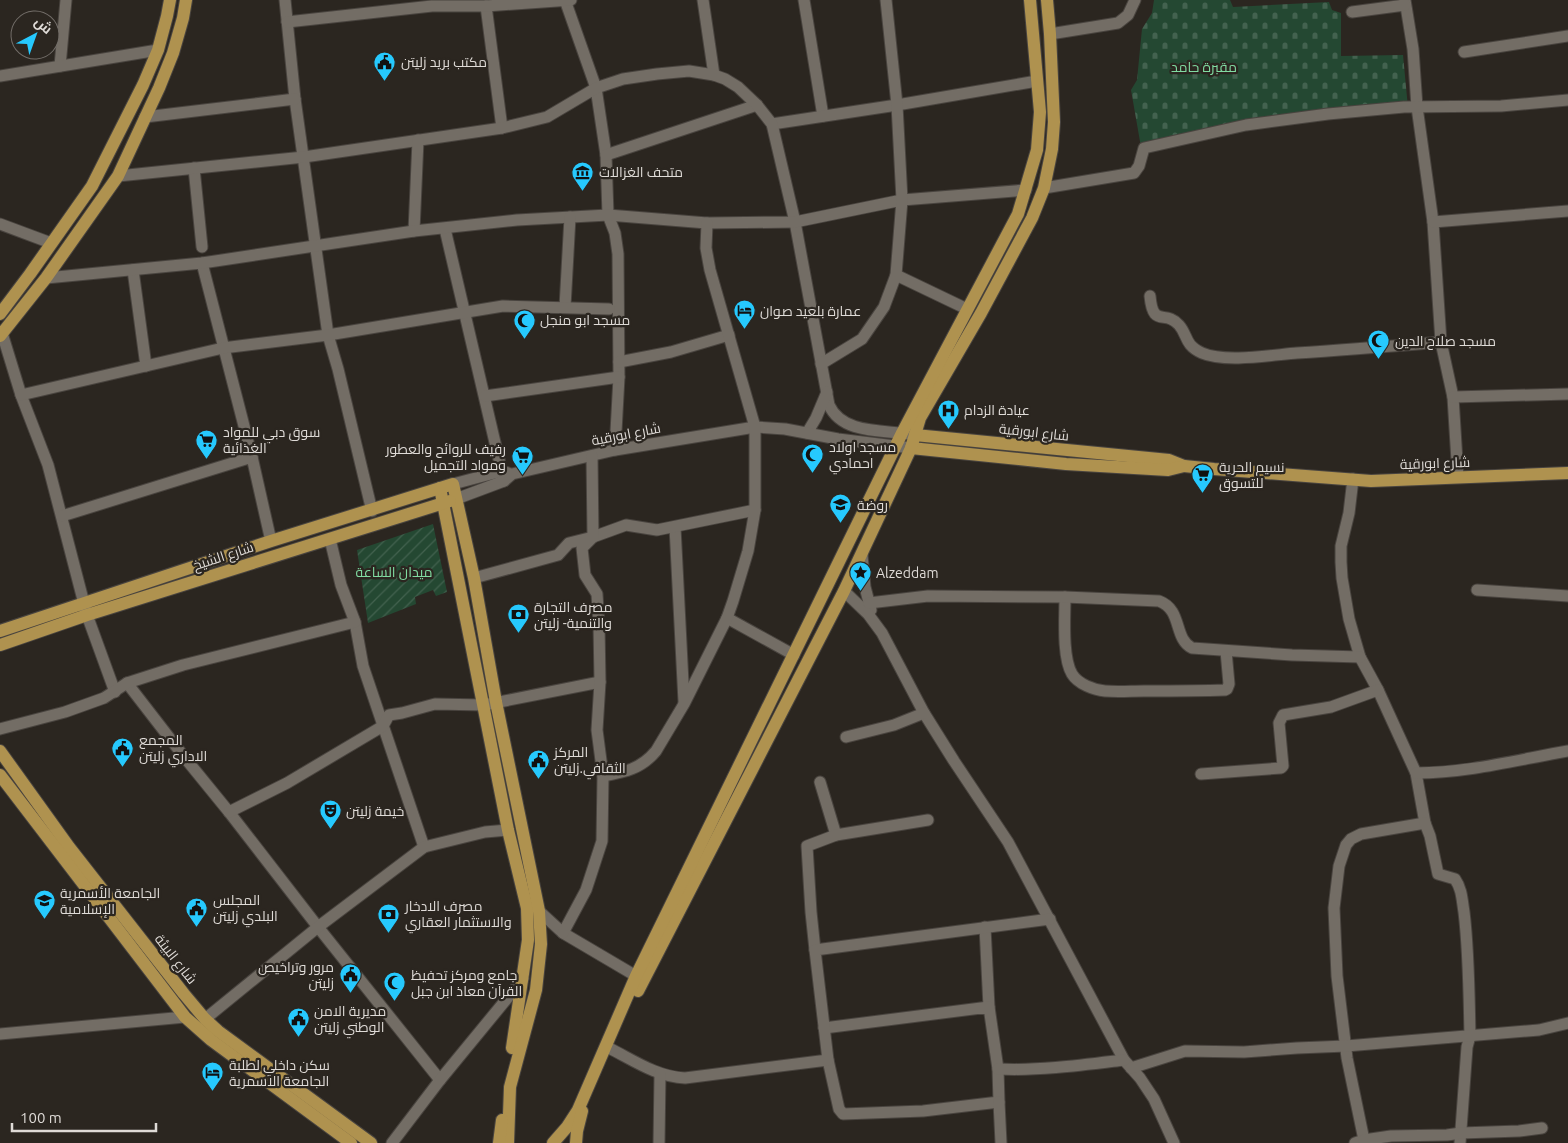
<svg xmlns="http://www.w3.org/2000/svg" width="1568" height="1143" font-family="Ubuntu,Cairo,sans-serif">
	<defs>
		<pattern id="cemetery-stones" width="16" height="16" patternUnits="userSpaceOnUse" patternTransform="scale(1.25)"><rect width="16" height="16" fill="#244832"/><path d="M2 7V4a2 2 0 0 1 4 0v3zM10 15v-3a2 2 0 0 1 4 0v3z" fill="#43624f"/></pattern>
		<pattern id="garden-furrows" width="10" height="10" patternUnits="userSpaceOnUse" patternTransform="scale(1.25)"><rect width="10" height="10" fill="#244832"/><path d="M-1 1l2-2M0 10L10 0M9 11l2-2" fill="none" stroke="#43624f"/></pattern>
	</defs>
	<rect width="100%" height="100%" fill="#2b2620"/>
	<path fill="url(#cemetery-stones)" d="M 1154,0 L 1230,0 L 1233,7 L 1329,2 L 1332,10 L 1341,13 L 1341,56 L 1403,55 L 1408,108 L 1251,123 L 1141,147 L 1131,90 L 1137,80 L 1142,29 L 1152,13 Z"/>
	<path fill="url(#garden-furrows)" d="M 433,524 L 447,592 L 436,596 L 433,590 L 415,597 L 416,604 L 368,623 L 357,550 Z"/>
	<g fill="none" stroke-linecap="round" stroke-linejoin="round">
		<defs>
			<g id="minor">
				<path d="M 285,0 L 295,99 L 328,335 L 338,369 L 372,511"/>
				<path d="M 565,0 L 596,88 L 606,155 L 608,215 L 615,233 L 618,254 L 619,377 L 615,450"/>
				<path d="M 703,0 L 714,75"/>
				<path d="M 804,0 L 823,116"/>
				<path d="M 1405,0 L 1413,49 L 1417,107 L 1433,222 L 1441,342 L 1453,397 L 1458,477"/>
				<path d="M 486,6 L 502,128"/>
				<path d="M 1352,12 L 1405,5"/>
				<path d="M 287,22 L 432,6 L 486,6 L 571,0"/>
				<path d="M 1050,34 L 1118,23 L 1128,15 L 1135,0"/>
				<path d="M 1464,52 L 1568,36"/>
				<path d="M 60,66 L 66,0"/>
				<path d="M 0,76 L 158,50"/>
				<path d="M 145,117 L 295,99"/>
				<path d="M 772,124 L 897,105 L 1037,81"/>
				<path d="M 606,155 L 757,105"/>
				<path d="M 194,168 L 202,247"/>
				<path d="M 118,176 L 304,157 L 502,128 L 547,117 L 596,88 L 623,79 L 657,74 L 689,71 L 714,75 L 725,79 L 738,87 L 757,105 L 772,124 L 795,222 L 829,405 C 842,434 882,430 909,434"/>
				<path d="M 1044,188 L 1134,173 L 1139,166 L 1144,148 L 1246,125 L 1328,114 L 1404,107 L 1501,106 L 1568,100"/>
				<path d="M 1433,222 L 1568,211"/>
				<path d="M 0,224 L 51,243"/>
				<path d="M 445,229 L 504,481"/>
				<path d="M 414,231 L 418,140"/>
				<path d="M 202,263 L 252,457 L 271,541"/>
				<path d="M 133,270 L 146,366"/>
				<path d="M 896,275 L 967,309"/>
				<path d="M 46,278 L 202,263 L 414,231 L 517,220 L 608,215 L 707,223 L 795,222 L 902,200 L 1026,190"/>
				<path d="M 1150,296 C 1153,329 1165,309 1179,325 C 1188,335 1184,345 1202,353 C 1225,363 1272,355 1297,353 C 1345,350 1393,346 1441,342"/>
				<path d="M 565,307 L 570,217"/>
				<path d="M 2,333 L 21,395 L 48,465 L 87,615 L 115,692"/>
				<path d="M 619,362 L 671,352 L 729,335"/>
				<path d="M 821,364 L 862,339 L 884,307 L 896,275 L 902,200 L 897,105 L 886,0"/>
				<path d="M 21,395 L 223,348 L 328,335 L 503,306 L 609,309"/>
				<path d="M 485,396 L 619,377"/>
				<path d="M 1453,397 L 1568,394"/>
				<path d="M 807,433 L 816,418 L 827,392"/>
				<path d="M 1353,479 L 1349,513 L 1341,546 L 1341,562 L 1342,578 L 1349,619 L 1360,657 L 1378,690 L 1416,773 L 1425,823 L 1361,834 L 1351,839 L 1346,845 L 1339,866 L 1334,908 L 1337,976 L 1347,1058 L 1364,1140 L 1355,1143"/>
				<path d="M 453,484 L 502,471 L 508,473"/>
				<path d="M 456,499 L 504,481 L 512,474 L 615,450 L 755,427 L 785,429 L 838,439 L 911,448"/>
				<path d="M 62,516 L 252,457"/>
				<path d="M 675,527 L 684,702"/>
				<path d="M 330,539 L 341,585 L 355,622 L 363,666 L 424,847"/>
				<path d="M 862,555 L 865,587 L 871,610"/>
				<path d="M 474,578 L 558,555 L 569,543 L 593,537 L 626,525 L 657,530 L 755,510"/>
				<path d="M 1477,590 L 1568,596"/>
				<path d="M 844,591 L 868,614 L 882,633 L 924,713 L 954,761 L 1008,842 L 1124,1060 L 1140,1078 L 1154,1099 L 1174,1143"/>
				<path d="M 1065,597 C 1065,617 1062,657 1072,674 C 1078,684 1094,690 1105,691 C 1118,692 1131,691 1144,691 C 1171,691 1198,691 1225,690 L 1227,689 L 1229,684 L 1226,651"/>
				<path d="M 869,603 L 928,596 L 1065,597 L 1159,601 C 1183,610 1173,638 1192,648 L 1292,655 L 1360,657"/>
				<path d="M 727,618 L 794,655"/>
				<path d="M 127,683 L 185,758 L 229,812 L 318,927 L 440,1080"/>
				<path d="M 0,729 L 65,712 L 104,698 L 127,683 L 183,665 L 355,622"/>
				<path d="M 846,737 L 894,725 L 924,713"/>
				<path d="M 1416,773 C 1467,773 1517,760 1568,751"/>
				<path d="M 1201,774 L 1281,768 L 1283,766 L 1279,723 L 1283,715 L 1331,707 L 1378,690"/>
				<path d="M 603,776 C 625,772 641,769 656,751 L 684,704 L 727,618 L 733,601 L 748,551 L 755,510 L 755,427 L 710,270 L 706,248 L 707,223"/>
				<path d="M 820,782 L 836,835"/>
				<path d="M 229,812 L 287,783 L 383,726 L 389,715 L 402,713 L 435,704 L 484,705 L 600,682"/>
				<path d="M 1425,823 L 1430,836 L 1438,874 L 1455,879 C 1462,889 1462,900 1464,912 C 1469,953 1469,995 1470,1036 L 1467,1047 L 1460,1143"/>
				<path d="M 539,911 L 563,933 L 636,976"/>
				<path d="M 985,927 L 989,1007"/>
				<path d="M 563,933 L 586,890 L 602,841 L 603,776 L 597,730 L 600,682 L 599,625 L 597,594 L 585,575 L 582,548 L 593,537 L 592,456"/>
				<path d="M 815,950 L 811,912 L 807,846 L 836,835 L 928,820"/>
				<path d="M 205,1019 L 318,927 L 424,847 L 485,832 L 508,830"/>
				<path d="M 824,1028 L 989,1007 L 998,1069 L 999,1102 L 923,1111 L 843,1114 L 839,1109 L 828,1060"/>
				<path d="M 0,1034 L 185,1017"/>
				<path d="M 609,1048 C 633,1060 657,1077 685,1078 L 828,1060 L 815,950 L 1050,919"/>
				<path d="M 1131,1068 L 1185,1051 L 1244,1052 L 1297,1048 L 1346,1046 L 1539,1030 L 1568,1023"/>
				<path d="M 998,1069 C 1040,1071 1083,1065 1124,1060"/>
				<path d="M 999,1102 L 1001,1143"/>
				<path d="M 1364,1140 L 1391,1136 L 1447,1135 L 1461,1133 L 1519,1131 L 1542,1128"/>
				<path d="M 392,1143 L 440,1080 L 523,979"/>
				<path d="M 659,1143 L 660,1074"/>
			</g>
			<g id="major">
				<path d="M 0,314 L 30,274 L 92,186 L 143,85 L 158,50 L 167,16 L 170,0"/>
				<path d="M 0,336 L 46,278 L 118,176 L 159,88 L 173,53 L 183,18 L 186,0"/>
				<path d="M 915,435 L 1169,460 L 1184,466 L 1214,469 L 1371,481 L 1568,473"/>
				<path d="M 911,448 L 1066,464 L 1168,470 L 1184,466"/>
				<path d="M 440,488 L 508,830 L 527,908 L 528,940 L 512,1048"/>
				<path d="M 0,631 L 271,541 L 453,484 L 474,578 L 496,702 L 539,911 L 541,944 L 536,990 L 510,1087 L 508,1143"/>
				<path d="M 0,645 L 87,615 L 450,501"/>
				<path d="M 0,751 L 69,847 L 184,994 L 205,1019 L 218,1031 L 371,1143"/>
				<path d="M 0,775 L 185,1017 L 211,1040 L 351,1143"/>
				<path d="M 638,991 L 844,591 L 911,448 L 920,418 L 981,313 L 1032,218 L 1044,188 L 1052,149 L 1054,122 L 1050,34 L 1047,0"/>
				<path d="M 499,1143 L 502,1120"/>
				<path d="M 553,1143 L 567,1127 L 578,1110 L 636,976 L 902,433 L 1018,214 L 1037,150 L 1040,112 L 1030,0"/>
				<path d="M 576,1143 L 577,1131 L 582,1111"/>
			</g>
		</defs>
		<use href="#minor" stroke="#49443f" stroke-width="13"/>
		<use href="#major" stroke="#49443f" stroke-width="14"/>
		<use href="#minor" stroke="#736d65" stroke-width="11"/>
		<use href="#major" stroke="#af924f" stroke-width="12"/>
	</g>
	<defs>
		<symbol id="civic-pin" viewBox="-11 -11 22 30"><path d="M0 17L-7.5 6A9.5 9.5 0 1 1 7.5 6Z" fill="#26c9fe" stroke="#2b2620"/><path d="M-.6-6.5H3V-4.5H.6V-3L4-1V1h2V6H-6V1h2V-1L-.6-3ZM-1.2 2.5V6h2.4V2.5Z" fill="#111"/></symbol>
		<symbol id="museum-pin" viewBox="-11 -11 22 30"><path d="M0 17L-7.5 6A9.5 9.5 0 1 1 7.5 6Z" fill="#26c9fe" stroke="#2b2620"/><path d="M0-6L6-3V-2H-6V-3ZM-5-1h2V3h-2ZM-1-1h2V3h-2ZM3-1h2V3H3ZM-6 4H6V6H-6Z" fill="#111"/></symbol>
		<symbol id="hotel-pin" viewBox="-11 -11 22 30"><path d="M0 17L-7.5 6A9.5 9.5 0 1 1 7.5 6Z" fill="#26c9fe" stroke="#2b2620"/><path d="M-6-4.5h1.5V1H6V5H4.5V3h-9V5H-6ZM-4 0a1.8 1.8 0 1 1 3.6 0ZM.5 0V-2.5h3Q6-2.5 6 0Z" fill="#111"/></symbol>
		<symbol id="mosque-pin" viewBox="-11 -11 22 30"><path d="M0 17L-7.5 6A9.5 9.5 0 1 1 7.5 6Z" fill="#26c9fe" stroke="#2b2620"/><path d="M3.5-4.9A6 6 0 1 0 3.5 4.9A5 5 0 1 1 3.5-4.9Z" fill="#111"/></symbol>
		<symbol id="hospital-pin" viewBox="-11 -11 22 30"><path d="M0 17L-7.5 6A9.5 9.5 0 1 1 7.5 6Z" fill="#26c9fe" stroke="#2b2620"/><path d="M-5-5h3v3.5h4V-5h3V5h-3V1.5h-4V5h-3Z" fill="#111"/></symbol>
		<symbol id="supermarket-pin" viewBox="-11 -11 22 30"><path d="M0 17L-7.5 6A9.5 9.5 0 1 1 7.5 6Z" fill="#26c9fe" stroke="#2b2620"/><path d="M-6-5.5h2.5l.6 2H6L4.5 2H-2.5L-4.4-4H-6ZM-1.5 3.2a1.3 1.3 0 1 0 .1 0ZM3 3.2a1.3 1.3 0 1 0 .1 0Z" fill="#111"/></symbol>
		<symbol id="school-pin" viewBox="-11 -11 22 30"><path d="M0 17L-7.5 6A9.5 9.5 0 1 1 7.5 6Z" fill="#26c9fe" stroke="#2b2620"/><path d="M0-5L7-2L0 1L-7-2ZM-4 1L0 2.5L4 1V4Q0 6-4 4Z" fill="#111"/></symbol>
		<symbol id="sight-pin" viewBox="-11 -11 22 30"><path d="M0 17L-7.5 6A9.5 9.5 0 1 1 7.5 6Z" fill="#26c9fe" stroke="#2b2620"/><path d="M0-6L1.8-2.2L6-1.7L2.9 1.2L3.7 5.4L0 3.3L-3.7 5.4L-2.9 1.2L-6-1.7L-1.8-2.2Z" fill="#111"/></symbol>
		<symbol id="bank-pin" viewBox="-11 -11 22 30"><path d="M0 17L-7.5 6A9.5 9.5 0 1 1 7.5 6Z" fill="#26c9fe" stroke="#2b2620"/><path d="M-6-4H6V4H-6ZM0-2.3a2.3 2.3 0 1 0 0 4.6a2.3 2.3 0 1 0 0-4.6Z" fill="#111"/></symbol>
		<symbol id="theatre-pin" viewBox="-11 -11 22 30"><path d="M0 17L-7.5 6A9.5 9.5 0 1 1 7.5 6Z" fill="#26c9fe" stroke="#2b2620"/><path d="M-5-5.5Q0-4 5-5.5V0Q5 5 0 6Q-5 5-5 0ZM-3.3-2.5H-1v1.5H-3.3ZM1-2.5H3.3v1.5H1ZM-2.8 1Q0 5.5 2.8 1Z" fill="#111"/></symbol>
		<symbol id="university-pin" viewBox="-11 -11 22 30"><path d="M0 17L-7.5 6A9.5 9.5 0 1 1 7.5 6Z" fill="#26c9fe" stroke="#2b2620"/><path d="M0-5L7-2L0 1L-7-2ZM-4 1L0 2.5L4 1V4Q0 6-4 4Z" fill="#111"/></symbol>
	</defs>
	<g fill-rule="evenodd">
		<use href="#civic-pin" x="372" y="50" width="25" height="34"/>
		<use href="#museum-pin" x="570" y="160" width="25" height="34"/>
		<use href="#hotel-pin" x="732" y="298" width="25" height="34"/>
		<use href="#mosque-pin" x="512" y="308" width="25" height="34"/>
		<use href="#mosque-pin" x="1366" y="328" width="25" height="34"/>
		<use href="#hospital-pin" x="936" y="398" width="25" height="34"/>
		<use href="#supermarket-pin" x="194" y="428" width="25" height="34"/>
		<use href="#mosque-pin" x="800" y="442" width="25" height="34"/>
		<use href="#supermarket-pin" x="510" y="444" width="25" height="34"/>
		<use href="#supermarket-pin" x="1190" y="462" width="25" height="34"/>
		<use href="#school-pin" x="828" y="492" width="25" height="34"/>
		<use href="#sight-pin" x="848" y="560" width="25" height="34"/>
		<use href="#bank-pin" x="506" y="602" width="25" height="34"/>
		<use href="#civic-pin" x="110" y="736" width="25" height="34"/>
		<use href="#civic-pin" x="526" y="748" width="25" height="34"/>
		<use href="#theatre-pin" x="318" y="798" width="25" height="34"/>
		<use href="#university-pin" x="32" y="888" width="25" height="34"/>
		<use href="#civic-pin" x="184" y="896" width="25" height="34"/>
		<use href="#bank-pin" x="376" y="902" width="25" height="34"/>
		<use href="#civic-pin" x="338" y="962" width="25" height="34"/>
		<use href="#mosque-pin" x="382" y="970" width="25" height="34"/>
		<use href="#civic-pin" x="286" y="1006" width="25" height="34"/>
		<use href="#hotel-pin" x="200" y="1060" width="25" height="34"/>
	</g>
	<g text-anchor="middle" stroke-width="4.5" stroke-linejoin="round" paint-order="stroke">
		<g font-size="14" fill="#dfdbd7" stroke="#2b2620" text-anchor="start">
			<text x="401" y="67">مكتب بريد زليتن</text>
			<text x="599" y="177">متحف الغزالات</text>
			<text x="760" y="316">عمارة بلعيد صوان</text>
			<text x="540" y="325">مسجد ابو منجل</text>
			<text x="1395" y="346">مسجد صلاح الدين</text>
			<text x="964" y="415">عيادة الزدام</text>
			<text x="223" y="437">سوق دبي للمواد<tspan x="223" dy="16">الغذائية</tspan></text>
			<text x="829" y="452">مسجد اولاد<tspan x="829" dy="16">احمادي</tspan></text>
			<text x="506" y="454" text-anchor="end">رفيف للروائح والعطور<tspan x="506" dy="16">ومواد التجميل</tspan></text>
			<text x="1219" y="472">نسيم الحرية<tspan x="1219" dy="16">للتسوق</tspan></text>
			<text x="857" y="510">روضة</text>
			<text x="876" y="578">Alzeddam</text>
			<text x="534" y="612">مصرف التجارة<tspan x="534" dy="16">والتنمية- زليتن</tspan></text>
			<text x="139" y="745">المجمع<tspan x="139" dy="16">الاداري زليتن</tspan></text>
			<text x="554" y="757">المركز<tspan x="554" dy="16">الثقافي.زليتن</tspan></text>
			<text x="346" y="816">خيمة زليتن</text>
			<text x="60" y="898">الجامعة الأسمرية<tspan x="60" dy="16">الإسلامية</tspan></text>
			<text x="213" y="905">المجلس<tspan x="213" dy="16">البلدي زليتن</tspan></text>
			<text x="405" y="911">مصرف اﻻدخار<tspan x="405" dy="16">واﻻستثمار العقاري</tspan></text>
			<text x="334" y="972" text-anchor="end">مرور وتراخيص<tspan x="334" dy="16">زليتن</tspan></text>
			<text x="411" y="980">جامع ومركز تحفيظ<tspan x="411" dy="16">القرآن معاذ ابن جبل</tspan></text>
			<text x="314" y="1016">مديرية الامن<tspan x="314" dy="16">الوطني زليتن</tspan></text>
			<text x="229" y="1070">سكن داخلي لطلبة<tspan x="229" dy="16">الجامعة اﻻسمرية</tspan></text>
		</g>
		<g font-size="14" fill="#81dca2" stroke="#2b2620">
			<text x="1204" y="72">مقبرة حامد</text>
			<text x="394" y="577">ميدان الساعة</text>
		</g>
		<g font-size="14" fill="#dfdbd7" stroke="#2b2620">
			<text transform="translate(1034 432) rotate(6)" y="5">شارع ابورقية</text>
			<text transform="translate(626 434) rotate(-11)" y="5">شارع ابورقية</text>
			<text transform="translate(1435 463) rotate(-2)" y="5">شارع ابورقية</text>
			<text transform="translate(223 556) rotate(-18)" y="5">شارع الشيخ</text>
			<text transform="translate(176 959) rotate(52)" y="5">شارع البيئة</text>
		</g>
	</g>
	<g transform="translate(35 35) rotate(41)"><circle r="24" fill="#2b2620" stroke="#736e69"/>
	<path d="M0-4L9 19L0 12L-9 19Z" fill="#26c9fe"/>
	<text y="-8" font-size="14" font-weight="bold" text-anchor="middle" fill="#dfdbd7">ش</text>
	</g>
	<path d="M12 1123v8h144v-8" fill="none" stroke="#dfdbd7" stroke-width="2.5"/>
	<text x="20" y="1123" font-size="15" fill="#dfdbd7" stroke="#2b2620" stroke-width="4" paint-order="stroke">100 m</text>
</svg>
